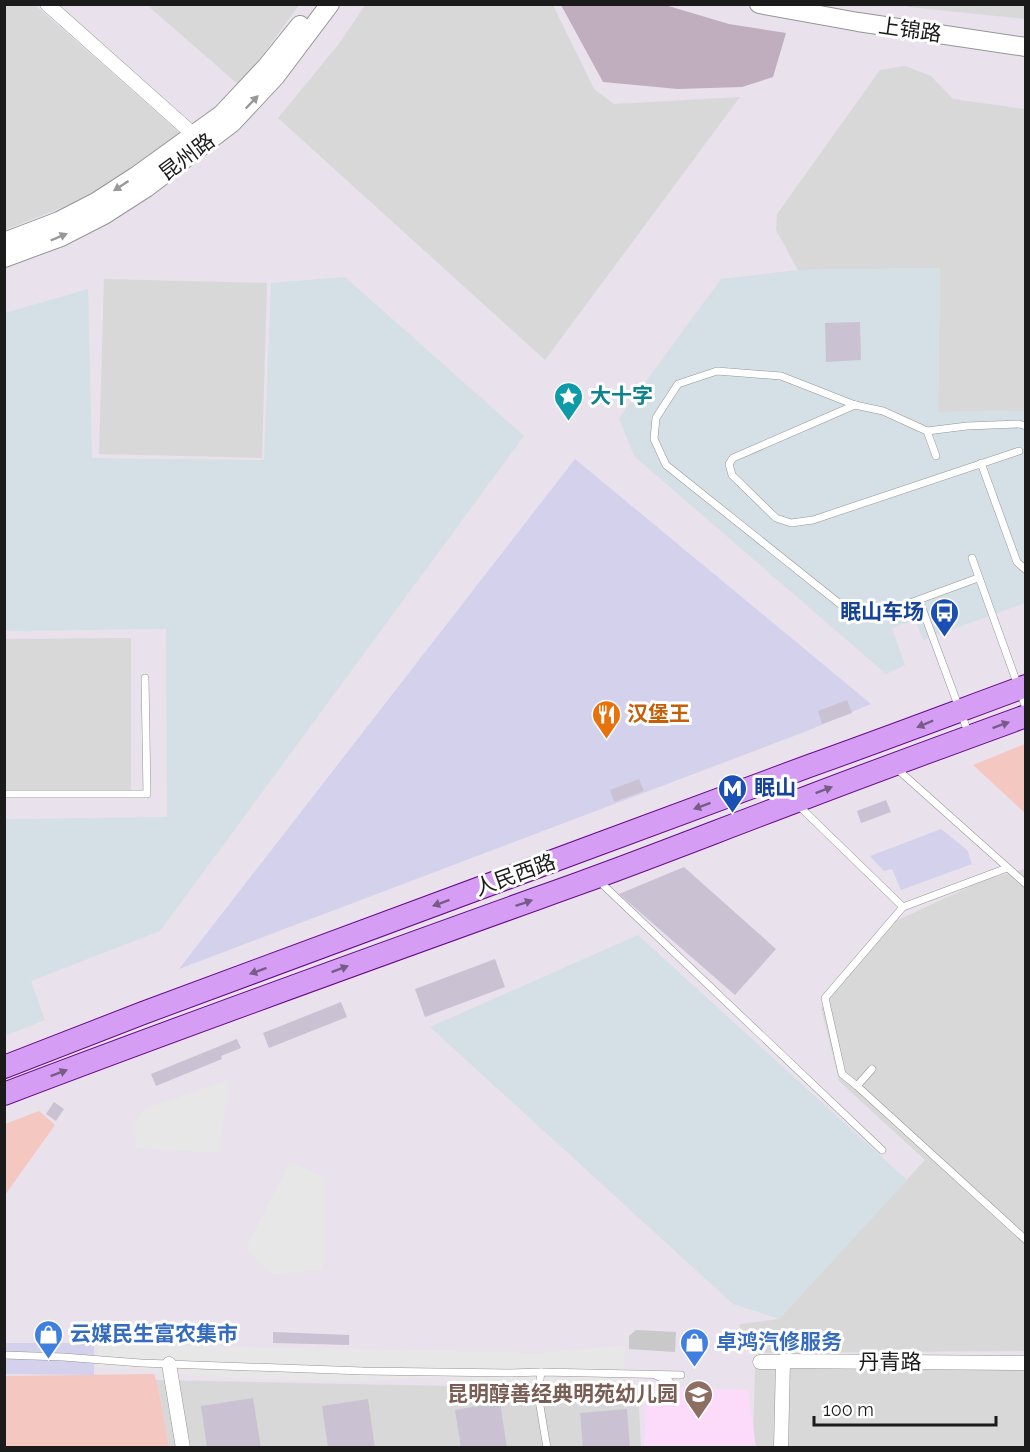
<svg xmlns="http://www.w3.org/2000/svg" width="1030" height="1452" font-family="Raleway,'Noto Sans SC',sans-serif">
	<rect width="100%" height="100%" fill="#e9e1ec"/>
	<g fill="#d8d8d9">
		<path d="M 366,4 L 553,5 L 594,89 L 614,104 L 740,97 L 545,360 L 278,118 L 338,45 Z"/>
		<path d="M 5,5 L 35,5 L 181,134 L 81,200 L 5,230 Z"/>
		<path d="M 147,5 L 299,5 L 240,86 Z"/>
		<path d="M 906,5 L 1025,5 L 1025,19 L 908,7 Z"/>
		<path d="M 905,66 L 931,76 L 953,99 L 1025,109 L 1025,411 L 938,412 L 940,268 L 798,270 L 776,230 L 777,214 L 880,70 Z"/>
		<path d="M 104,279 L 267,283 L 262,458 L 99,454 Z"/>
		<path d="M 131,638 L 131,790 L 5,791 L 4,639 Z"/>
		<path d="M 1023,869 L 1026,871 L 1025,1351 L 768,1353 L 736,1346 L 740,1324 L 779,1319 L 925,1160 L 839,1081 L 821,1008 L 896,921 L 982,881 Z"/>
		<path d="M 755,1363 L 1025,1365 L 1025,1447 L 753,1448 Z"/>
		<path d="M 156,1380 L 638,1390 L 641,1447 L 169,1447 L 158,1386 Z"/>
	</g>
	<g fill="#d4d1ec">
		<path d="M 575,459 L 871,704 L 807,731 L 179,969 Z"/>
		<path d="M 941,829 L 967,850 L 972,864 L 901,890 L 892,869 L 884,871 L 870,856 Z"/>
		<path d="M 5,1343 L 94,1343 L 94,1375 L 5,1374 Z"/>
	</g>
	<g fill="#d4e0e5">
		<path d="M 940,268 L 938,412 L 1025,411 L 1025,603 L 923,640 L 915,620 L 892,628 L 905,665 L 886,674 L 634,456 L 619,418 L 721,279 L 798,270 Z"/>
		<path d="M 345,277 L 524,436 L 160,931 L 31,981 L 45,1020 L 5,1036 L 5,819 L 167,817 L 166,629 L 5,631 L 5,313 L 88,289 L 92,458 L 264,460 L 271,283 Z"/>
		<path d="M 638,935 L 907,1180 L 779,1319 L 733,1304 L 430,1027 Z"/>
	</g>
	<path fill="#fcdafa" d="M 646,1387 L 748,1390 L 756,1447 L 644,1448 Z"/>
	<path fill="#c9c9c9" d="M 636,1330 L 676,1332 L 675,1352 L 629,1349 L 629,1336 Z"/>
	<path fill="#c0aebe" d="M 561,5 L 665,5 L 729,24 L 786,33 L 773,77 L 742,87 L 678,89 L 603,82 Z"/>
	<g fill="#f4c8c0">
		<path d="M 1025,744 L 1025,813 L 973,765 Z"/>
		<path d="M 39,1111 L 55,1125 L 5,1195 L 5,1124 Z"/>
		<path d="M 154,1374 L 158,1386 L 169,1447 L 5,1447 L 5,1376 Z"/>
	</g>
	<g fill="#e7e7e7">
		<path d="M 229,1080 L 219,1153 L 136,1148 L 135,1122 L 143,1109 Z"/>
		<path d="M 290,1162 L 323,1176 L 323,1270 L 271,1274 L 246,1248 Z"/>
		<path d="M 98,1344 L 542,1353 L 625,1345 L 623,1387 L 559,1386 L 552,1382 L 516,1383 L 461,1383 L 438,1377 L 365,1381 L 283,1380 L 200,1376 L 142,1369 L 97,1368 Z"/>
	</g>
	<g fill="#cac2d2">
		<path d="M 860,322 L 861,360 L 826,362 L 825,323 Z"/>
		<path d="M 847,700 L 852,713 L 822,724 L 818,711 Z"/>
		<path d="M 639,779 L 644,791 L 614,802 L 610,790 Z"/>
		<path d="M 886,800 L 891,812 L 861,823 L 857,811 Z"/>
		<path d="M 684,867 L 776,949 L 735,995 L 619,894 Z"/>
		<path d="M 495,959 L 505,987 L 425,1017 L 415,989 Z"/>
		<path d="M 341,1002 L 347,1017 L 269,1048 L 263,1033 Z"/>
		<path d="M 237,1039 L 241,1048 L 221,1056 L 222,1059 L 156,1086 L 151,1074 Z"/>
		<path d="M 54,1102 L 64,1109 L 56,1121 L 46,1114 Z"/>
		<path d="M 273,1332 L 349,1335 L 349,1345 L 273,1343 Z"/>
		<path d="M 253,1398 L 261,1448 L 207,1448 L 201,1406 Z"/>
		<path d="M 368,1399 L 375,1448 L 328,1448 L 322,1406 Z"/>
		<path d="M 500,1402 L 507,1448 L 461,1448 L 455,1410 Z"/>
		<path d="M 627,1409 L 630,1448 L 583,1448 L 580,1413 Z"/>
	</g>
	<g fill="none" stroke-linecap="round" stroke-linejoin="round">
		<defs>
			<g id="service">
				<path d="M 855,405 L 733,458 L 729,464 L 732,475 L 776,518 L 791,523 L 813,520 L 1019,451"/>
				<path d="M 927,431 L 936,456"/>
				<path d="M 981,463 L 1017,562 L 1026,570"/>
				<path d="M 972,558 L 1026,708"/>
				<path d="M 978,578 L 866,619 L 855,616 L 666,465 L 654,439 L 656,418 L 678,384 L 717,371 L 781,376 L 855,405 L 883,411 L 927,431 L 967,426 L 1019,424 L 1026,426"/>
				<path d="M 919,600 L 968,732"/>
				<path d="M 896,768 L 1026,884"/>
				<path d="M 4,794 L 147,794 L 145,678"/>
				<path d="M 797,804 L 903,907 L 1007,868"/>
				<path d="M 599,881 L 882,1150"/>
				<path d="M 903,907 L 825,998 L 842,1074 L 857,1086 L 1026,1240"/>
				<path d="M 857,1086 L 872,1069"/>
				<path d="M 4,1355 L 63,1357 L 141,1363 L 363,1371 L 510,1373 L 541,1372 L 681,1375"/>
				<path d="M 541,1372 L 538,1394 L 547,1448"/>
				<path d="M 657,1376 L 669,1381 L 674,1388"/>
			</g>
			<g id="minor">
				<path d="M 47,4 L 194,135"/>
				<path d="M 760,1362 L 786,1362 L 783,1361 L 1026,1363"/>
				<path d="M 169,1364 L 183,1448"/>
				<path d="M 781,1448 L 783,1361"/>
			</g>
			<g id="tertiary">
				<path d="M 759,4 L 858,22 L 1026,47"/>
				<path d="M 4,242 L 59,221 L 96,202 L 136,176 L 222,114 L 267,66 L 300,25"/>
				<path d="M 4,258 L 61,237 L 104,215 L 146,188 L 232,123 L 275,77 L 330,4"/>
			</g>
			<g id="primary">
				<path d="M 4,1067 L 143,1013 L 809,766 C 882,740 953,713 1026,686"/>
				<path d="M 4,1094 C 195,1021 388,952 580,883 C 655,856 730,826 805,798 C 878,770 952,743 1026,716"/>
			</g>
		</defs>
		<use href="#service" stroke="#959595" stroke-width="8"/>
		<use href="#minor" stroke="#959595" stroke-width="15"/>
		<use href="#tertiary" stroke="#959595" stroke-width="20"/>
		<use href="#primary" stroke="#670b88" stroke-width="24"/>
		<use href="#service" stroke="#fff" stroke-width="7"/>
		<use href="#minor" stroke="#fff" stroke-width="14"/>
		<use href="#tertiary" stroke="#fff" stroke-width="18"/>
		<use href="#primary" stroke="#d59ef4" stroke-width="22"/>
	</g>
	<defs><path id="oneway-solid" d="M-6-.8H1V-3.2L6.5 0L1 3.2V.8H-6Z" transform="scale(1.5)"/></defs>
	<g fill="#989898">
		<use href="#oneway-solid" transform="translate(252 102) rotate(-46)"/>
		<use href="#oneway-solid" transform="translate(121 186) rotate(147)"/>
		<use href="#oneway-solid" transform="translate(59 237) rotate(-23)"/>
	</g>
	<g fill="#785c88">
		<use href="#oneway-solid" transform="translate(925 724) rotate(157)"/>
		<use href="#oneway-solid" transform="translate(1001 725) rotate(-20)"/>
		<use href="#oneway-solid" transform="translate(824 790) rotate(-21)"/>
		<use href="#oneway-solid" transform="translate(702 806) rotate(160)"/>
		<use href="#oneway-solid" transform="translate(441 903) rotate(160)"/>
		<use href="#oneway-solid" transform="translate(524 903) rotate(-19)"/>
		<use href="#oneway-solid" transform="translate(340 969) rotate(-21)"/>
		<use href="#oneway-solid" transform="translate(258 971) rotate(160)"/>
		<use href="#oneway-solid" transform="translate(59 1073) rotate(-21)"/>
	</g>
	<defs>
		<symbol id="sight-pin" viewBox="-11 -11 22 30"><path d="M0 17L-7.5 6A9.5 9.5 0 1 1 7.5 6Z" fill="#0f9aa8" stroke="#fff"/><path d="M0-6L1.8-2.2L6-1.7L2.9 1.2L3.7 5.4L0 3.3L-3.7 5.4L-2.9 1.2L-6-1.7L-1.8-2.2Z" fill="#fff"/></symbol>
		<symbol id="bus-pin" viewBox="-11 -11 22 30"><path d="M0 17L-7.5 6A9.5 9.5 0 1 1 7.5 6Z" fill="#1a4fb4" stroke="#fff"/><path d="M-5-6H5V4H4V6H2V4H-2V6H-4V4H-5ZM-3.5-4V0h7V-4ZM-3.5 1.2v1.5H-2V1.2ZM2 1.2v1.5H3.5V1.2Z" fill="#fff"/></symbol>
		<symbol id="restaurant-pin" viewBox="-11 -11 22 30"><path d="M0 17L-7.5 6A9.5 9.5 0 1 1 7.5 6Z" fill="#e8710a" stroke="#fff"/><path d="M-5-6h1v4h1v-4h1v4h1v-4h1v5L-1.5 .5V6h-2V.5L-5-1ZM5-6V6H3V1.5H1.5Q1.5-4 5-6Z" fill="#fff"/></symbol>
		<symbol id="metro-pin" viewBox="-11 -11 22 30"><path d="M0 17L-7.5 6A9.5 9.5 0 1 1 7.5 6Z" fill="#1a4fb4" stroke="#fff"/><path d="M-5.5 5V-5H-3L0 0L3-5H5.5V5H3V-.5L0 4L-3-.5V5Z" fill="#fff"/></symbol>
		<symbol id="shop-pin" viewBox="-11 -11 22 30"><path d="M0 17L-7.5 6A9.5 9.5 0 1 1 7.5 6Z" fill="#3f7fe0" stroke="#fff"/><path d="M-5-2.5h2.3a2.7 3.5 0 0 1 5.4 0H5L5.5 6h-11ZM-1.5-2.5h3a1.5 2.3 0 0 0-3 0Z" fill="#fff"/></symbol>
		<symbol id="school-pin" viewBox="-11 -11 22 30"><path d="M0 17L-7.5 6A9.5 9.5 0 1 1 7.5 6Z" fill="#8d6e63" stroke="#fff"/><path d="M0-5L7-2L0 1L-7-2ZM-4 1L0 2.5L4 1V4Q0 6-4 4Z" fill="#fff"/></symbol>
	</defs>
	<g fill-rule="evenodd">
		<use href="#sight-pin" x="552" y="380" width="33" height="45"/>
		<use href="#bus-pin" x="928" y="596" width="33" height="45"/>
		<use href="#restaurant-pin" x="590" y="698" width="33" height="45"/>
		<use href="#metro-pin" x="716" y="772" width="33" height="45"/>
		<use href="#shop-pin" x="32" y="1318" width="33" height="45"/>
		<use href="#shop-pin" x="678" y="1326" width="33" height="45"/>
		<use href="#school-pin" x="682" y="1378" width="33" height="45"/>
	</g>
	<g text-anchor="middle" stroke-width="6" stroke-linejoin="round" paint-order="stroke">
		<g font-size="21" fill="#1b1b1b" stroke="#fff">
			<text transform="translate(910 30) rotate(8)" y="7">上锦路</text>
			<text transform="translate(187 157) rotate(-37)" y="7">昆州路</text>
			<text transform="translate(515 875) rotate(-20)" y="7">人民西路</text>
			<text x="890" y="1369">丹青路</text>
		</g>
		<g font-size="21" font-weight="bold" fill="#0d838f" stroke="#fff" text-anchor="start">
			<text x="590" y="403">大十字</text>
		</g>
		<g font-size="21" font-weight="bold" fill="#164399" stroke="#fff" text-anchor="end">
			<text x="924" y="619">眠山车场</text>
			<text x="754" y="795" text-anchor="start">眠山</text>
		</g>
		<g font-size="21" font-weight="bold" fill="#c56008" stroke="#fff" text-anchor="start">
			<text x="627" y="721">汉堡王</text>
		</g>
		<g font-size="21" font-weight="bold" fill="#366cbe" stroke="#fff" text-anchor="start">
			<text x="70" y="1341">云媒民生富农集市</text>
			<text x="716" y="1349">卓鸿汽修服务</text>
		</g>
		<g font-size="21" font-weight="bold" fill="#785e54" stroke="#fff" text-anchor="end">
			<text x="678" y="1401">昆明醇善经典明苑幼儿园</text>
		</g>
	</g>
	<rect width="1030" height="1452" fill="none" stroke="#1b1b1b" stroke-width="12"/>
	<path d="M814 1416v9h182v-9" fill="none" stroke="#1b1b1b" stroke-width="3"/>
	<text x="823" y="1416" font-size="18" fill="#1b1b1b" stroke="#ffffff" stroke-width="4.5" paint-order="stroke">100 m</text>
</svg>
